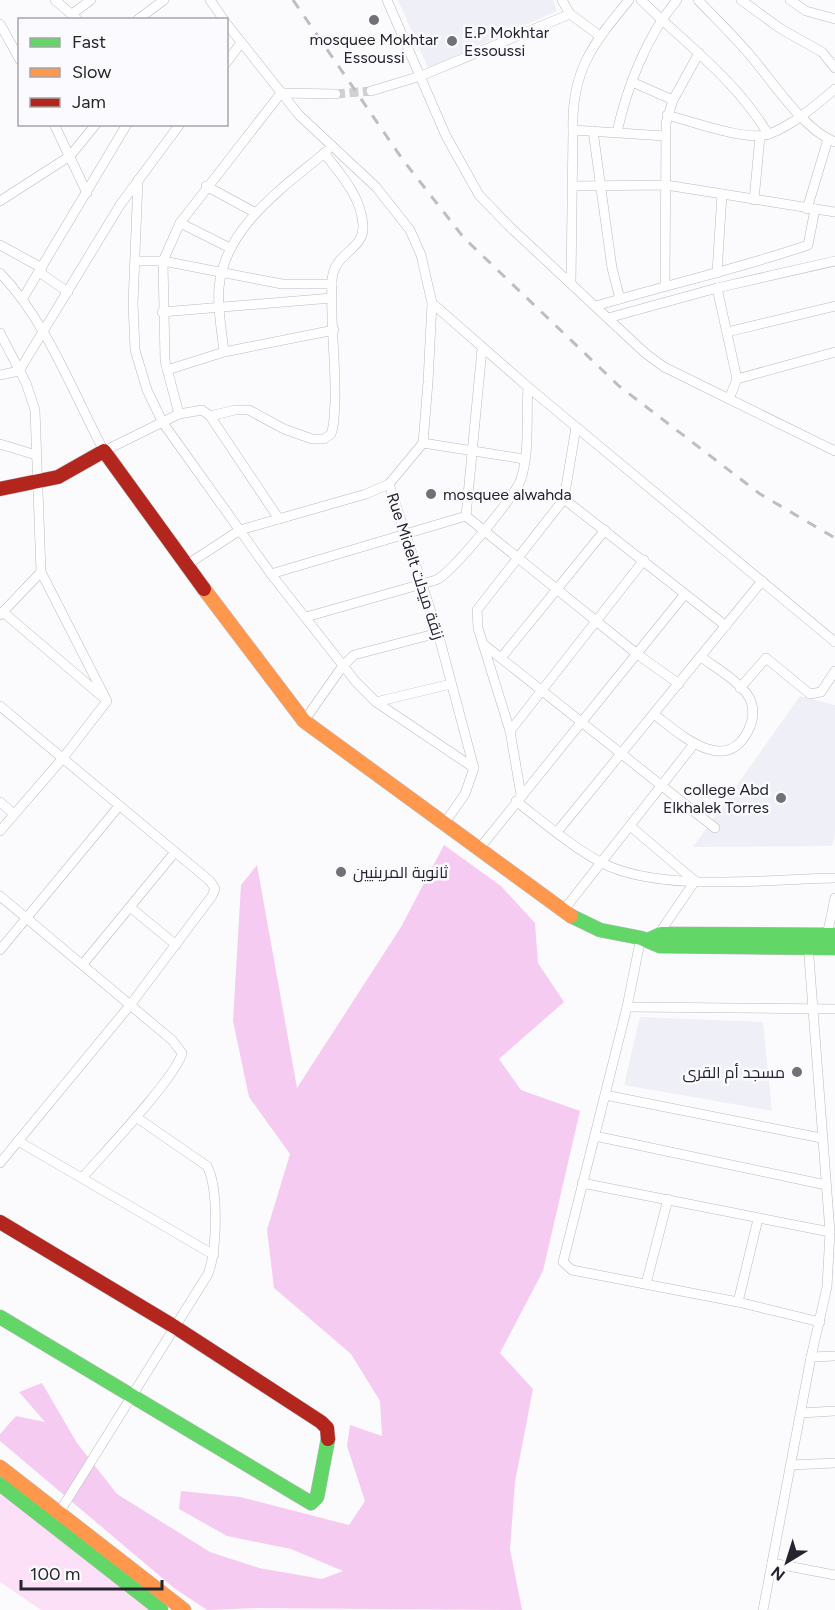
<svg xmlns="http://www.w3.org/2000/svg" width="835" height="1610" font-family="Figtree,Cairo,sans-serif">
	<rect width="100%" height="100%" fill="#fbfbfe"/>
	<g fill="#efeff8">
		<path d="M 398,0 L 553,0 L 557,11 L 428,68 Z"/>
		<path d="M 800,696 L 835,705 L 835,834 L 832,846 L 693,847 Z"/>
		<path d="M 640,1017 L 763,1022 L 772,1111 L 624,1085 Z"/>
	</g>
	<path fill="#fbe0f8" d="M 0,1487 L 158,1610 L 41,1610 L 0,1582 Z"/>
	<path fill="#f6cbf1" d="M 444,845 L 501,886 L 535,923 L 538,963 L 564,1002 L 499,1059 L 521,1090 L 580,1111 L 543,1271 L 500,1353 L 533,1389 L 515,1482 L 510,1549 L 522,1610 L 255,1608 L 207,1610 L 174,1588 L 0,1441 L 0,1434 L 16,1416 L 45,1422 L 19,1392 L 42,1383 L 77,1443 L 117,1494 L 210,1552 L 259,1568 L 322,1579 L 343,1571 L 291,1549 L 227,1536 L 179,1509 L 181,1491 L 240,1497 L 349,1525 L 365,1501 L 347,1446 L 350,1425 L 382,1436 L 380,1401 L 351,1354 L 274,1288 L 267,1230 L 290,1154 L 249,1097 L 233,1021 L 241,885 L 257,865 L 297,1088 L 401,927 Z"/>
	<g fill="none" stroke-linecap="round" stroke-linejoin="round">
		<path stroke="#d0d0d4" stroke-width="9" stroke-dasharray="9 4.5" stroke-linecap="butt" d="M 336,94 L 371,91"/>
		<defs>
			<g id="street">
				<path d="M 55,0 L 78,20"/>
				<path d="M 210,0 L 224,20"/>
				<path d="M 387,0 L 446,136 L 479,195 L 510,227 L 645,353 L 664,367 L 835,451"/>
				<path d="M 562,0 L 570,14 L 600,36"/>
				<path d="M 641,0 C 686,44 736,80 768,134"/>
				<path d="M 698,0 C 715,18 733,35 749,54 C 772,80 802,129 835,142"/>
				<path d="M 741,0 L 781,29 L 822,52 L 835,68"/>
				<path d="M 790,0 L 806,11 L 835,19"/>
				<path d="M 72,14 L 91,0"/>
				<path d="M 137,20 L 164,0"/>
				<path d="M 0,24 L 20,60"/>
				<path d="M 226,63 L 241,43"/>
				<path d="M 632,82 L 673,100"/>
				<path d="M 371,91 L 421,76 L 570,14"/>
				<path d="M 667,115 C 691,121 747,142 769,134 C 793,125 815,106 835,89"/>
				<path d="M 54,124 L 87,193"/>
				<path d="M 573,130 C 571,71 593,44 629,0"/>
				<path d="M 593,131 L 612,268 L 620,299"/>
				<path d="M 617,132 C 627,87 647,35 677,0"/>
				<path d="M 138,180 L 133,304 L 135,350 L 147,390 L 163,423 L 271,574 L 356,682 L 376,702 L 474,768"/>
				<path d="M 206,186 L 256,213"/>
				<path d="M 572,186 L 666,185 L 835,212"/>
				<path d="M 754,200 L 760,136"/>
				<path d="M 0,201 L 70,156 L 96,124"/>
				<path d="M 807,209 L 828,139"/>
				<path d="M 180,223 L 230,248"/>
				<path d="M 0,245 L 42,268"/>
				<path d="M 137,261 L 163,261 L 282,284 L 332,284"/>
				<path d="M 39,272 L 68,292"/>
				<path d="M 0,273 C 47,322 72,391 104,451 L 179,414 L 202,410 L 210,416 L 279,519"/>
				<path d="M 717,273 L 722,194"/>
				<path d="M 571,283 L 573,130 L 665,136"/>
				<path d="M 665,285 L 666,123 L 673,100 L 699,53"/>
				<path d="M 717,288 L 737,379 L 729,399"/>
				<path d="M 23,298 L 127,124"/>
				<path d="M 432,303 L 528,387 L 835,642"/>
				<path d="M 596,306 C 666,285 738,269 808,245 L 815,209"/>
				<path d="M 162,312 L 332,298"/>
				<path d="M 608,318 L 717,288 L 835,261"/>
				<path d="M 727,332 L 835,306"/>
				<path d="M 0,333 L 26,383 L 35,410 L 41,572 L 107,701 L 63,758 L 0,831"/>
				<path d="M 224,352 C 222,331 217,309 219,288 C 224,227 284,187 327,151"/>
				<path d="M 167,370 L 224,352 L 334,330"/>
				<path d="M 0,375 L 19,371 L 120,205 L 180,124"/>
				<path d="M 737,379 L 835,352"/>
				<path d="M 179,414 L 165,361 L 163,261 L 180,223 L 281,93 L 336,94"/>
				<path d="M 210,416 L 235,410 L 249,410 L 284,429 L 312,439 L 324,439 L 331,434 C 335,424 334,412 335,402 C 336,362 330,322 332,282 C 332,252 365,251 363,225 C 361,196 341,175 324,153"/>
				<path d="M 423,443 L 524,459"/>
				<path d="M 0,444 L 36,455"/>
				<path d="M 389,484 L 438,633 L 474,768 L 465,794 L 444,824"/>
				<path d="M 564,499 L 726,626"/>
				<path d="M 466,516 L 637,654 L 679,684"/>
				<path d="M 466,516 L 482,349"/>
				<path d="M 188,564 L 240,530 L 366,494 L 389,484 L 423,443 L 428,382 L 432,303 L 421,255 L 410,230 L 376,187 L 299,115 L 226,23"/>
				<path d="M 271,574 L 466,516"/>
				<path d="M 3,612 L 105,699"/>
				<path d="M 0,615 L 41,572"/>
				<path d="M 306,617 L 436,580 C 452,573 515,496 521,479 C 530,451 526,416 528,387"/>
				<path d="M 483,644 L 715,828"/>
				<path d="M 501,658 L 605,530"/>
				<path d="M 740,688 L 766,658 L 810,694 L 821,692 L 835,671"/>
				<path d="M 376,702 L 451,684"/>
				<path d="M 0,706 L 210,881 L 215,889 L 212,896 L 131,1004 L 0,1163"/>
				<path d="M 655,715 C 680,734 725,776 748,731 C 753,721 755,710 750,699 C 741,682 716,668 701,657"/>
				<path d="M 304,721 L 342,667 L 354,655 L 438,633"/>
				<path d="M 510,731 L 644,560"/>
				<path d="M 521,795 L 510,731 L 478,628 L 477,610 L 564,499 L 576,427"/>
				<path d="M 516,801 C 543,822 572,847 602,863 C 661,893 769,879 835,878"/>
				<path d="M 0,802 L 14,814"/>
				<path d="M 630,826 L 695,881 L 660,932 L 661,938"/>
				<path d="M 557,832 L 762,581"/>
				<path d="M 479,849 L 685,594"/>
				<path d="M 0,896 L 172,1040 L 182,1053 C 177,1076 102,1155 83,1177"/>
				<path d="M 130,907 L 176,945"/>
				<path d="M 563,911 L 694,744"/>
				<path d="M 641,937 L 627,1007 L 563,1262 L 572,1270 L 738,1302 L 820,1322"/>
				<path d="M 826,940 L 835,898"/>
				<path d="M 0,950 L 119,806"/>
				<path d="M 83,964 L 175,852"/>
				<path d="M 627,1007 L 835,1009"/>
				<path d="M 605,1095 L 821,1138"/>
				<path d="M 595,1136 L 826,1185"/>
				<path d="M 18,1141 L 214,1255"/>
				<path d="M 582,1183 L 830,1232"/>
				<path d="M 646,1284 L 668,1199"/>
				<path d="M 738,1302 L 758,1219"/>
				<path d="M 811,1357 L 835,1356"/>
				<path d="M 801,1413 L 835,1411"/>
				<path d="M 791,1465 L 835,1463"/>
				<path d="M 57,1516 L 208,1274 C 217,1250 219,1189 207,1166 L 136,1117"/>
				<path d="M 772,1563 L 835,1575"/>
				<path d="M 763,1610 L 811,1357 L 827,1287 L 830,1232 L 808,944"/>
			</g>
			<g id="fast">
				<path d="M 571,916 L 600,930 L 641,938 L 660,946 L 835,948"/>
				<path d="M 650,939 L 661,934 L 835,935"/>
				<path d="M 0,1317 L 311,1503 L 317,1497 L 328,1439"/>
				<path d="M 0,1484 L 161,1610"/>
			</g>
			<g id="slow">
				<path d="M 204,589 L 304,721 L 571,916"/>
				<path d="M 0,1467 L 184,1610"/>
			</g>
			<g id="jam">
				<path d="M 0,489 L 58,477 L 104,451 L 204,589"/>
				<path d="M 0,1222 L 175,1327 L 321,1422 L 327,1428 L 328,1439"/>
			</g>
		</defs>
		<use href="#street" stroke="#bbbac0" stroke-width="10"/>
		<use href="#fast" stroke="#bbbac0" stroke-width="15"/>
		<use href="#slow" stroke="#bbbac0" stroke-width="15"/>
		<use href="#jam" stroke="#bbbac0" stroke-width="15"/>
		<use href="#street" stroke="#fefeff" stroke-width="9"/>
		<use href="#fast" stroke="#63d668" stroke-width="14"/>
		<use href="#slow" stroke="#ff974d" stroke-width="14"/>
		<use href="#jam" stroke="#b3261e" stroke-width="14"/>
		<path stroke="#bebec0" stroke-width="3" stroke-dasharray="10 10" stroke-linecap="butt" d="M 293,0 L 403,160 L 464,238 L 619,386 L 760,494 L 835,538"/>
	</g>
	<g fill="#707077" stroke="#fafaff" stroke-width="2">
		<circle cx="374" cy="20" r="6"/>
		<circle cx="452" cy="41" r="6"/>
		<circle cx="431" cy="494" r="6"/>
		<circle cx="781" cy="798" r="6"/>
		<circle cx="341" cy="872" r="6"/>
		<circle cx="797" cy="1072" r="6"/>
	</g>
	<g text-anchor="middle" stroke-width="5" stroke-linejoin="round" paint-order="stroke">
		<g font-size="16" fill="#25252e" stroke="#fafaff" text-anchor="start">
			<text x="464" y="38">E.P Mokhtar<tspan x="464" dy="18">Essoussi</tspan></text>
			<text x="374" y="45" text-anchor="middle">mosquee Mokhtar<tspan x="374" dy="18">Essoussi</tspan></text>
			<text x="443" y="500">mosquee alwahda</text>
			<text x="769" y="795" text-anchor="end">college Abd<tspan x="769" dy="18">Elkhalek Torres</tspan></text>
			<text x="353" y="878">ثانوية المرينيين</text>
			<text x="785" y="1078" text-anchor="end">مسجد أم القرى</text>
		</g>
		<g font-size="16" fill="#25252e" stroke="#fafaff">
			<text transform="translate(416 566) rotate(72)" y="6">Rue Midelt زنقة ميدلت</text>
		</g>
	</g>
	<rect x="18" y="18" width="210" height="108" fill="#fafaff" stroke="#a5a5ab" stroke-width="1.5"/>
	<rect x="30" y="38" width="30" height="9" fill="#63d668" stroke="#a5a5ab" stroke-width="1.5"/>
	<text x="72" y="48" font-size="18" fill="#25252e">Fast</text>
	<rect x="30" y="68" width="30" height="9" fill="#ff974d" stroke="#a5a5ab" stroke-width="1.5"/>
	<text x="72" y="78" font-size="18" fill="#25252e">Slow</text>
	<rect x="30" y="98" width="30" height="9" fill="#b3261e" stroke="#a5a5ab" stroke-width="1.5"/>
	<text x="72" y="108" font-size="18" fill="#25252e">Jam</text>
	<g transform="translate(787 1562) rotate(218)" stroke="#fafaff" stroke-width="4.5" paint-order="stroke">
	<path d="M0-4.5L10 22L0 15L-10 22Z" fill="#25252e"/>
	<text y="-9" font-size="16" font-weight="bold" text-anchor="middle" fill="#25252e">N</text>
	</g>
	<path d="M21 1580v9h141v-9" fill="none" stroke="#25252e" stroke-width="3"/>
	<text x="30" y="1580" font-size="18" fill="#25252e" stroke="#fafaff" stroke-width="4.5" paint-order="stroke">100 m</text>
</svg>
